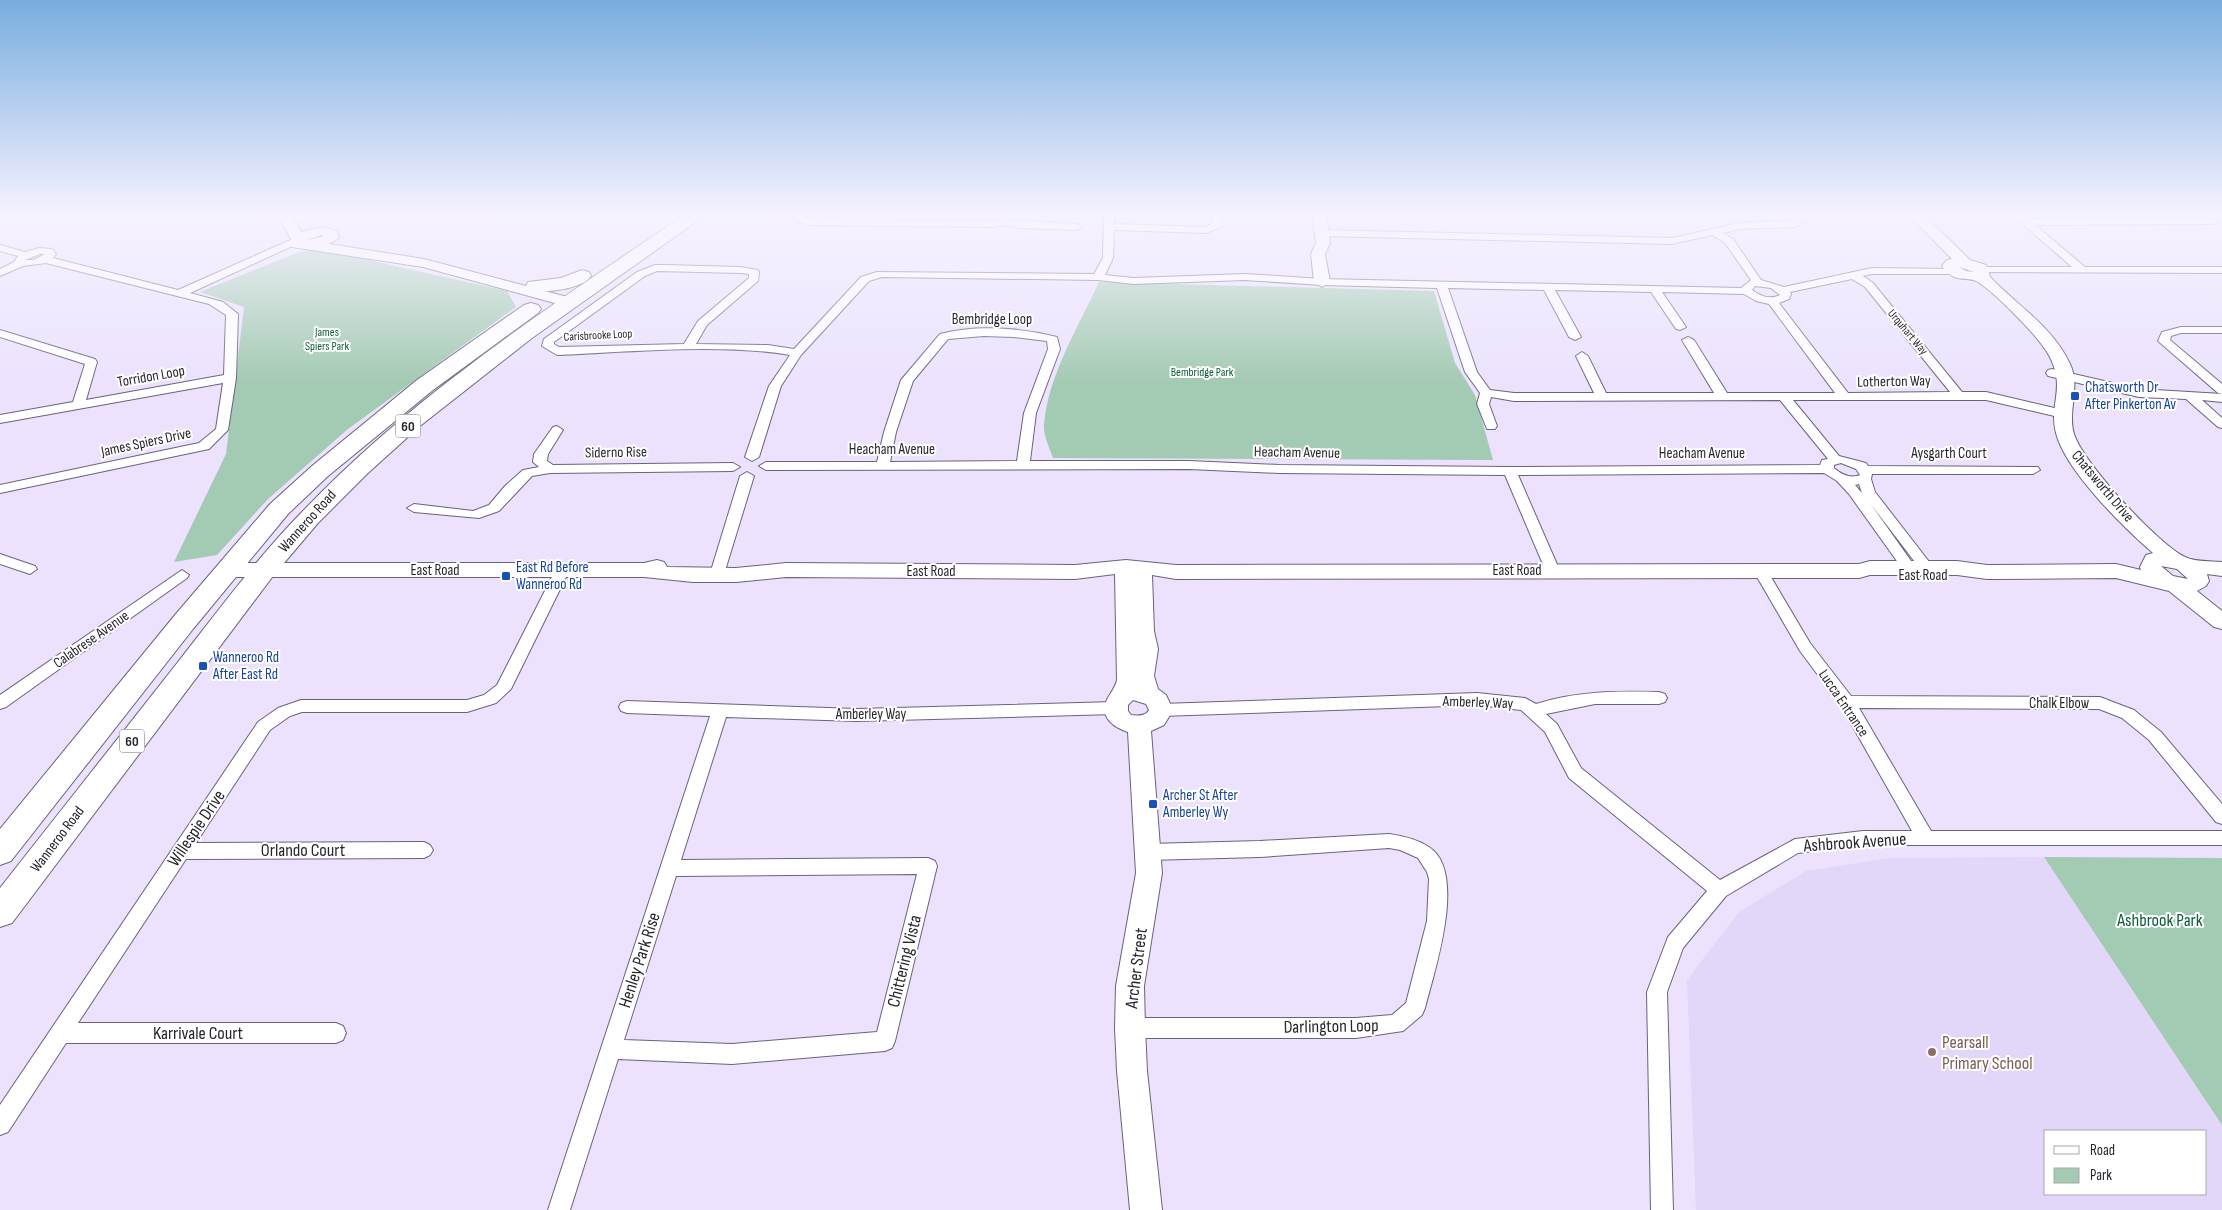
<svg xmlns="http://www.w3.org/2000/svg" width="2222" height="1210" font-family="'Sofia Sans Condensed',sans-serif">
	<rect width="100%" height="100%" fill="#ece2fe"/>
	<path fill="#e2d6f9" fill-rule="evenodd" d="M 2044,857 L 2222,1125 L 2222,1210 L 1696,1210 L 1687,980 L 1739,912 L 1806,871 L 1890,858 ZM 2046,1131 L 2206,1131 L 2206,1194 L 2046,1194 Z"/>
	<g fill="#a3cab2">
		<path d="M 313,249 L 328,251 L 507,291 L 516,307 L 348,429 L 268,499 L 217,555 L 174,562 L 226,454 L 244,307 L 200,292 L 299,252 Z"/>
		<path d="M 1099,282 L 1434,291 L 1455,363 L 1475,395 L 1493,460 L 1053,458 C 1050,449 1043,435 1044,425 C 1048,375 1079,326 1099,282 Z"/>
		<path d="M 2044,857 L 2222,858 L 2222,1125 Z"/>
	</g>
	<g fill="none" stroke-linecap="round" stroke-linejoin="round">
		<defs>
			<g id="street">
				<path d="M 794,214 L 804,214 L 805,218 L 812,219 L 993,221 L 998,220 L 999,214 L 1009,214 L 1008,220 L 1077,224 L 1082,227 L 1077,230 L 1019,228 L 1003,225 L 993,227 L 812,225 L 797,222 Z"/>
				<path d="M 1104,214 L 1114,214 L 1114,224 L 1204,227 L 1212,224 L 1212,214 L 1222,214 L 1221,227 L 1206,233 L 1114,230 L 1113,258 L 1105,275 L 1133,278 L 1245,274 L 1322,279 L 1741,288 L 1751,280 L 1725,243 L 1712,235 L 1672,244 L 1322,236 L 1317,233 L 1322,230 L 1672,238 L 1739,223 L 1794,221 L 1797,218 L 1794,214 L 1804,214 L 1808,219 L 1796,227 L 1739,229 L 1723,233 L 1733,239 L 1761,280 L 1784,287 L 1872,268 L 1958,269 L 1958,273 L 1954,274 L 1872,274 L 1863,276 L 1873,283 L 1962,392 L 1986,392 L 2067,411 L 2069,414 L 2063,418 L 1986,400 L 1793,400 L 1839,456 L 1866,463 L 1868,466 L 2038,467 L 2040,470 L 2033,474 L 1872,474 L 1871,479 L 1875,492 L 1937,572 L 1939,575 L 1937,578 L 1927,578 L 1870,503 L 1921,575 L 1919,578 L 1909,578 L 1849,494 L 1837,481 L 1824,473 L 1518,475 L 1559,569 L 1552,574 L 1545,569 L 1505,475 L 1279,473 L 1189,469 L 766,470 L 759,466 L 766,462 L 877,462 L 884,432 L 901,380 L 940,334 C 977,324 1021,328 1057,337 L 1060,349 L 1036,413 L 1030,461 L 1189,461 L 1279,465 L 1510,467 L 1820,465 L 1822,460 L 1828,459 L 1780,400 L 1514,401 L 1491,397 L 1489,404 L 1497,426 L 1495,429 L 1487,429 L 1477,404 L 1480,393 L 1465,372 L 1437,288 L 1322,285 L 1245,280 L 1133,284 L 1098,280 L 882,277 L 869,281 L 801,355 L 781,386 L 759,457 L 752,461 L 745,457 L 769,386 L 790,355 C 719,343 630,352 557,355 L 542,346 L 544,339 L 637,272 L 655,265 L 666,265 L 740,267 L 758,270 L 759,272 L 758,281 L 707,325 L 696,344 L 768,345 L 794,349 L 861,277 L 877,272 L 1094,274 L 1103,258 ZM 657,271 L 740,273 L 749,274 L 749,278 L 698,321 L 684,344 L 559,347 L 554,344 L 554,342 L 645,276 ZM 1852,279 L 1865,287 L 1950,392 L 1848,393 L 1779,303 L 1789,299 L 1791,294 L 1790,292 ZM 1755,286 L 1771,288 L 1780,295 C 1770,300 1760,296 1752,290 ZM 1448,288 L 1544,290 L 1569,337 L 1575,340 L 1581,337 L 1555,290 L 1651,292 L 1676,329 L 1680,330 L 1686,327 L 1662,292 L 1744,294 L 1756,301 L 1769,304 L 1835,393 L 1727,393 L 1694,340 L 1688,337 L 1682,340 L 1714,393 L 1606,393 L 1588,356 L 1582,352 L 1576,356 L 1594,393 L 1514,393 L 1490,390 L 1477,372 ZM 984,336 L 1013,337 L 1047,341 L 1048,349 L 1024,413 L 1017,461 L 890,462 L 896,432 L 913,381 L 948,339 ZM 1841,463 L 1856,469 L 1860,475 C 1850,479 1841,474 1834,468 L 1834,465 ZM 1859,484 L 1862,493 L 1855,485 Z"/>
				<path d="M 2011,214 L 2022,214 L 2028,219 L 2218,219 L 2218,223 L 2214,224 L 2035,225 L 2085,267 L 2222,267 L 2222,273 L 1978,272 L 1978,268 L 1982,267 L 2072,267 Z"/>
				<path d="M 297,237 L 302,240 L 301,242 L 190,293 L 223,302 L 238,314 L 236,378 L 228,430 L 209,449 L 0,493 L 0,485 L 199,443 L 216,429 L 223,383 L 0,423 L 0,415 L 73,402 L 85,364 L 0,337 L 0,330 L 95,359 L 97,362 L 86,400 L 224,375 L 226,315 L 209,304 L 46,263 L 23,266 L 0,276 L 0,269 L 14,262 L 18,256 L 0,251 L 0,245 L 25,252 L 39,248 L 52,249 L 56,254 L 53,258 L 178,290 ZM 40,254 L 45,254 L 34,260 L 25,260 Z"/>
				<path d="M 2181,327 L 2222,327 L 2222,333 L 2181,333 L 2171,336 L 2170,340 L 2222,384 L 2222,394 L 2218,393 L 2158,341 L 2162,332 Z"/>
				<path d="M 2052,369 L 2139,389 L 2222,394 L 2222,402 L 2202,400 L 2222,418 L 2222,428 L 2218,427 L 2186,399 L 2139,397 L 2048,376 L 2046,373 L 2048,370 Z"/>
				<path d="M 557,426 L 563,430 L 548,454 L 547,461 L 553,465 L 733,463 L 740,467 L 733,471 L 550,473 L 532,476 L 499,511 L 479,518 L 414,512 L 407,508 L 414,504 L 473,511 L 489,505 L 505,486 L 523,470 L 539,467 L 533,462 L 534,454 L 553,427 Z"/>
				<path d="M 747,472 L 754,476 L 724,574 L 722,577 L 712,577 L 710,574 L 740,476 Z"/>
				<path d="M 0,554 L 35,566 L 37,569 L 30,574 L 0,564 Z"/>
				<path d="M 1760,565 L 1765,567 L 1810,643 L 1851,696 L 2100,697 L 2134,710 L 2161,732 L 2222,804 L 2222,824 L 2216,822 L 2149,740 L 2122,718 L 2099,709 L 1859,708 L 1931,831 L 2222,831 L 2222,845 L 1863,845 L 1798,853 L 1726,896 L 1683,948 L 1667,992 L 1673,1210 L 1651,1210 L 1647,992 L 1668,937 L 1707,891 L 1569,778 L 1545,732 L 1521,710 L 1477,705 L 1161,716 L 1155,714 L 1153,710 L 1155,706 L 1161,704 L 1477,693 L 1525,698 L 1536,704 C 1577,691 1617,691 1659,692 L 1665,694 L 1667,698 L 1665,702 L 1659,704 L 1595,704 L 1546,714 L 1557,724 L 1581,768 L 1720,880 L 1795,839 L 1863,831 L 1912,831 L 1841,706 L 1800,651 L 1753,570 Z"/>
				<path d="M 562,566 L 569,571 L 511,689 L 496,703 L 467,712 L 302,712 L 290,716 L 270,730 L 196,843 L 424,842 L 430,845 L 433,850 L 430,855 L 424,858 L 186,859 L 78,1023 L 336,1023 L 343,1026 L 346,1033 L 343,1040 L 336,1043 L 66,1043 L 8,1132 L 0,1135 L 0,1105 L 258,722 L 278,708 L 301,700 L 467,700 L 484,695 L 497,685 L 555,571 Z"/>
				<path d="M 182,570 L 189,575 L 187,578 L 6,707 L 0,709 L 0,695 Z"/>
				<path d="M 627,701 L 857,709 L 1115,702 L 1121,704 L 1123,708 L 1121,712 L 1115,714 L 857,721 L 726,717 L 681,860 L 928,858 L 935,861 L 937,866 L 895,1041 L 892,1048 L 885,1051 L 732,1064 L 618,1059 L 570,1210 L 548,1210 L 710,716 L 627,713 L 621,711 L 619,707 L 621,703 ZM 917,874 L 877,1032 L 732,1044 L 624,1040 L 676,876 Z"/>
				<path d="M 1389,834 C 1403,836 1417,839 1429,847 C 1468,872 1434,972 1425,1008 L 1422,1015 L 1403,1031 L 1356,1038 L 1130,1038 L 1123,1035 L 1120,1028 L 1123,1021 L 1130,1018 L 1356,1018 L 1392,1015 L 1406,1003 L 1427,921 L 1429,879 L 1427,872 L 1418,858 L 1400,850 L 1389,848 L 1260,857 L 1148,860 L 1142,857 L 1139,852 L 1142,847 L 1148,844 L 1260,841 Z"/>
			</g>
			<g id="secondary">
				<path d="M 277,214 L 291,214 L 301,232 L 322,227 L 337,231 L 339,238 L 329,244 L 424,259 L 575,299 L 577,302 L 569,307 L 423,267 L 292,247 L 291,239 ZM 321,235 L 324,236 L 306,241 Z"/>
				<path d="M 1312,214 L 1326,214 L 1330,243 L 1325,254 L 1330,282 L 1322,287 L 1314,282 L 1311,254 L 1316,243 Z"/>
				<path d="M 1908,214 L 1923,214 L 1970,260 L 1986,265 C 1990,270 1988,274 1991,278 C 2018,306 2053,327 2070,364 C 2081,387 2067,411 2074,434 C 2083,463 2158,544 2185,557 C 2195,562 2211,561 2222,562 L 2222,576 L 2207,574 L 2209,581 L 2206,586 L 2197,591 L 2222,611 L 2222,629 L 2214,627 L 2169,591 L 2116,578 L 1987,579 L 1957,575 L 1870,575 L 1859,578 L 1176,579 L 1152,575 L 1154,631 L 1158,649 L 1154,676 L 1158,689 L 1166,695 L 1173,710 L 1164,725 L 1151,731 L 1162,873 L 1144,986 L 1145,1028 L 1147,1071 L 1162,1210 L 1130,1210 L 1117,1071 L 1115,1028 L 1116,986 L 1136,873 L 1128,732 C 1115,728 1100,718 1106,702 C 1109,694 1115,689 1117,680 L 1115,574 L 1075,579 L 786,577 L 736,582 L 693,582 L 644,577 L 226,577 L 219,575 L 216,570 L 219,565 L 226,563 L 644,563 L 657,560 L 664,562 L 667,567 L 736,568 L 786,563 L 1075,565 L 1126,560 L 1176,565 L 1859,564 L 1870,561 L 1957,561 L 1987,565 L 2116,564 L 2141,570 L 2140,567 L 2146,555 L 2153,553 C 2124,528 2065,470 2056,433 C 2048,403 2068,387 2047,352 C 2036,334 1996,294 1978,282 C 1967,275 1955,285 1942,266 L 1947,260 L 1952,259 ZM 1959,267 L 1974,272 L 1966,271 ZM 2161,566 L 2177,569 L 2188,579 L 2173,576 ZM 1133,700 L 1146,704 L 1149,710 C 1146,716 1138,716 1131,715 L 1128,711 L 1128,705 Z"/>
			</g>
			<g id="highway">
				<path d="M 686,214 L 707,214 L 532,338 L 420,426 L 368,473 L 318,523 L 273,576 L 12,923 L 0,927 L 0,888 C 59,813 119,737 178,662 C 218,611 257,558 302,512 C 414,394 552,305 686,214 Z"/>
				<path d="M 582,270 L 589,272 L 591,276 C 583,289 543,294 528,290 L 526,286 L 528,282 L 561,278 Z"/>
				<path d="M 531,303 L 538,305 L 541,309 L 538,313 L 433,390 L 328,476 L 288,514 L 193,629 L 11,861 L 0,865 L 0,829 L 175,615 L 270,504 L 312,466 L 417,380 L 524,305 Z"/>
			</g>
		</defs>
		<use href="#street" stroke="#6b627a" stroke-width="2"/>
		<use href="#secondary" stroke="#6b627a" stroke-width="2"/>
		<use href="#highway" stroke="#6b627a" stroke-width="2"/>
		<use href="#street" fill="#fff" fill-rule="evenodd"/>
		<use href="#secondary" fill="#fff" fill-rule="evenodd"/>
		<use href="#highway" fill="#fff" fill-rule="evenodd"/>
	</g>
	<linearGradient id="sky" x2="0" y2="1"><stop stop-color="#78adde"/><stop offset="0.56" stop-color="#f6f2ff"/><stop offset="1" stop-color="#f6f2ff" stop-opacity="0"/></linearGradient>
	<rect width="2222" height="384" fill="url(#sky)"/>
	<g fill="#1a4fb4" stroke="#fff" stroke-width="2">
		<rect x="2070" y="391" width="10" height="10" rx="2.5"/>
		<rect x="501" y="571" width="10" height="10" rx="2.5"/>
		<rect x="198" y="661" width="10" height="10" rx="2.5"/>
		<rect x="1148" y="799" width="10" height="10" rx="2.5"/>
	</g>
	<circle fill="#8d6e63" stroke="#fff" stroke-width="2" cx="1932" cy="1052" r="5"/>
	<g text-anchor="middle" stroke-width="4" stroke-linejoin="round" paint-order="stroke">
		<g font-size="12" fill="#0a5c3a" stroke="#fff">
			<text x="327" y="336">James<tspan x="327" dy="14">Spiers Park</tspan></text>
			<text x="1202" y="376">Bembridge Park</text>
		</g>
		<g font-size="12" fill="#28252f" stroke="#fff">
			<text transform="translate(1908 332) rotate(50)" y="4">Urquhart Way</text>
			<text transform="translate(598 335) rotate(-3)" y="4">Carisbrooke Loop</text>
		</g>
		<g fill="#fff" stroke="#68666d" stroke-width="1">
			<rect x="395.5" y="414.5" width="25" height="23" rx="4"/>
			<rect x="119.5" y="729.5" width="25" height="23" rx="4"/>
		</g>
		<g font-size="14" font-weight="bold" fill="#28252f">
			<text x="408" y="431">60</text>
			<text x="132" y="746">60</text>
		</g>
		<g font-size="15" fill="#28252f" stroke="#fff">
			<text x="992" y="324">Bembridge Loop</text>
			<text transform="translate(151 376) rotate(-10)" y="5">Torridon Loop</text>
			<text transform="translate(1894 381) rotate(-1)" y="5">Lotherton Way</text>
			<text transform="translate(146 442) rotate(-12)" y="5">James Spiers Drive</text>
			<text x="892" y="454">Heacham Avenue</text>
			<text transform="translate(616 452) rotate(-1)" y="5">Siderno Rise</text>
			<text transform="translate(1297 452) rotate(1)" y="5">Heacham Avenue</text>
			<text x="1702" y="458">Heacham Avenue</text>
			<text x="1949" y="458">Aysgarth Court</text>
			<text transform="translate(2103 486) rotate(50)" y="5">Chatsworth Drive</text>
			<text transform="translate(307 521) rotate(-48)" y="5">Wanneroo Road</text>
			<text x="435" y="575">East Road</text>
			<text x="1517" y="575">East Road</text>
			<text x="931" y="576">East Road</text>
			<text x="1923" y="580">East Road</text>
			<text transform="translate(91 639) rotate(-35)" y="5">Calabrese Avenue</text>
			<text transform="translate(1478 702) rotate(2)" y="5">Amberley Way</text>
			<text transform="translate(1844 703) rotate(56)" y="5">Lucca Entrance</text>
			<text x="2059" y="708">Chalk Elbow</text>
			<text x="871" y="719">Amberley Way</text>
			<text transform="translate(57 839) rotate(-53)" y="5">Wanneroo Road</text>
		</g>
		<g font-size="15" fill="#164399" stroke="#fff" text-anchor="start">
			<text x="2085" y="392">Chatsworth Dr<tspan x="2085" dy="17">After Pinkerton Av</tspan></text>
			<text x="516" y="572">East Rd Before<tspan x="516" dy="17">Wanneroo Rd</tspan></text>
			<text x="213" y="662">Wanneroo Rd<tspan x="213" dy="17">After East Rd</tspan></text>
			<text x="1163" y="800">Archer St After<tspan x="1163" dy="17">Amberley Wy</tspan></text>
		</g>
		<g font-size="18" fill="#28252f" stroke="#fff">
			<text transform="translate(196 828) rotate(-56)" y="6">Willespie Drive</text>
			<text transform="translate(1855 842) rotate(-4)" y="6">Ashbrook Avenue</text>
			<text x="303" y="856">Orlando Court</text>
			<text transform="translate(639 960) rotate(-72)" y="6">Henley Park Rise</text>
			<text transform="translate(904 961) rotate(-76)" y="6">Chittering Vista</text>
			<text transform="translate(1136 968) rotate(-83)" y="6">Archer Street</text>
			<text transform="translate(1331 1026) rotate(-1)" y="6">Darlington Loop</text>
			<text x="198" y="1039">Karrivale Court</text>
		</g>
		<g font-size="18" fill="#0a5c3a" stroke="#fff">
			<text x="2160" y="926">Ashbrook Park</text>
		</g>
		<g font-size="18" fill="#785e54" stroke="#fff" text-anchor="start">
			<text x="1942" y="1048">Pearsall<tspan x="1942" dy="21">Primary School</tspan></text>
		</g>
	</g>
	<rect x="2044" y="1130" width="162" height="65" fill="#ffffff" stroke="#a9a8ac"/>
	<rect x="2054" y="1146" width="25" height="8" fill="#ffffff" stroke="#a9a8ac"/>
	<text x="2090" y="1155" font-size="15" fill="#28252f">Road</text>
	<rect x="2054" y="1168" width="25" height="15" fill="#a3cab2" stroke="#a9a8ac"/>
	<text x="2090" y="1180" font-size="15" fill="#28252f">Park</text>
</svg>
